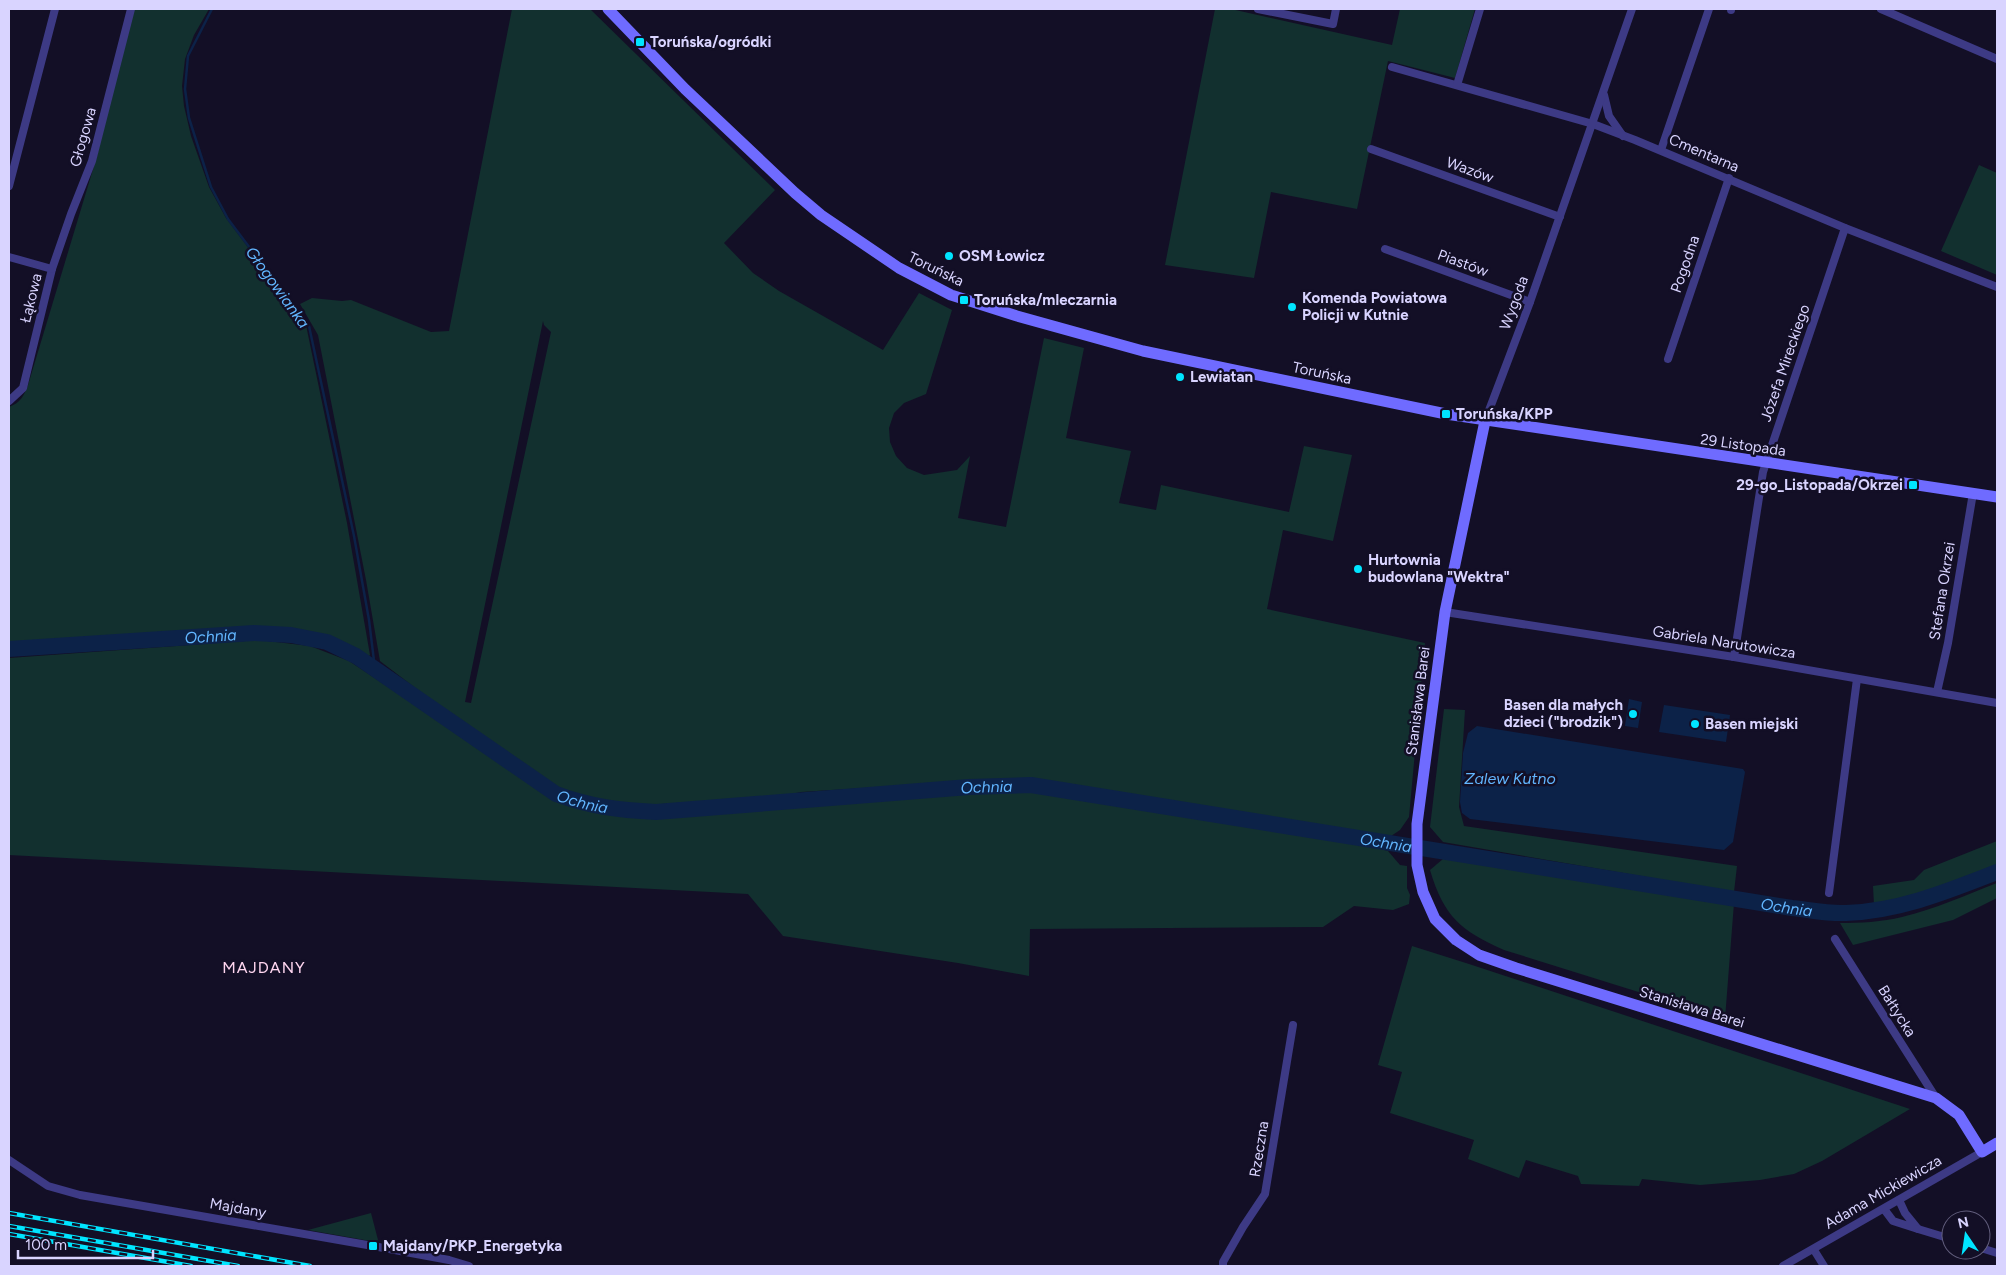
<svg xmlns="http://www.w3.org/2000/svg" width="2006" height="1275" font-family="Figtree,sans-serif">
	<rect width="100%" height="100%" fill="#130f26"/>
	<g fill="#12302f" fill-rule="evenodd">
		<path d="M 133,9 L 209,9 L 194,35 L 185,59 L 182,86 L 184,106 L 191,136 L 209,187 L 226,218 L 306,325 L 347,523 L 370,655 L 368,657 L 326,638 L 291,630 L 268,628 L 197,631 L 167,635 L 9,644 L 9,407 C 20,403 24,396 28,385 L 97,156 Z"/>
		<path d="M 512,9 L 590,9 L 775,190 L 724,243 L 753,273 L 779,291 L 883,350 L 919,293 L 952,310 L 926,394 L 904,403 L 894,413 L 889,428 L 890,442 L 896,456 L 907,468 L 924,475 L 957,470 L 970,456 L 958,518 L 1006,527 L 1044,338 L 1084,348 L 1066,438 L 1131,451 L 1119,503 L 1156,510 L 1161,485 L 1289,512 L 1304,446 L 1352,455 L 1333,541 L 1283,530 L 1267,609 L 1425,643 L 1409,817 L 1400,830 L 1391,836 L 1020,778 L 801,792 L 787,795 L 662,804 L 620,805 L 569,794 L 526,767 L 493,743 L 473,732 L 380,661 L 366,580 L 318,335 L 300,304 L 312,298 L 342,301 L 351,300 L 431,332 L 449,331 ZM 543,321 L 544,325 L 551,332 L 471,703 L 465,702 Z"/>
		<path d="M 1215,9 L 1231,9 L 1392,45 L 1400,9 L 1475,9 L 1455,78 L 1388,61 L 1357,209 L 1271,192 L 1254,278 L 1165,265 Z"/>
		<path d="M 1979,165 L 1997,173 L 1997,275 L 1941,251 Z"/>
		<path d="M 259,640 L 310,646 L 349,661 L 541,789 L 577,808 L 621,816 L 661,816 L 927,795 L 1028,791 L 1358,843 L 1388,851 L 1400,865 L 1407,866 L 1407,888 L 1410,895 L 1409,904 L 1393,910 L 1354,906 L 1323,927 L 1030,929 L 1029,976 L 958,963 L 783,936 L 748,894 L 9,855 L 9,658 Z"/>
		<path d="M 1444,709 L 1465,710 L 1459,807 L 1464,826 L 1737,866 L 1734,892 L 1443,842 L 1430,827 Z"/>
		<path d="M 1997,841 L 1997,868 C 1955,883 1920,900 1874,905 L 1873,886 L 1914,880 L 1924,870 Z"/>
		<path d="M 1443,859 L 1457,859 L 1491,864 L 1734,903 L 1725,1019 L 1504,950 C 1461,931 1444,917 1430,870 Z"/>
		<path d="M 1997,883 L 1997,898 L 1953,920 L 1853,945 L 1840,923 C 1860,923 1882,922 1902,917 C 1935,909 1966,895 1997,883 Z"/>
		<path d="M 1412,946 L 1469,964 L 1910,1109 L 1822,1161 L 1794,1174 L 1760,1180 L 1700,1185 L 1642,1179 L 1639,1186 L 1581,1184 L 1578,1176 L 1526,1160 L 1519,1178 L 1468,1159 L 1474,1140 L 1390,1113 L 1402,1072 L 1378,1065 Z"/>
		<path d="M 371,1213 L 378,1240 L 376,1242 L 308,1230 Z"/>
	</g>
	<g fill="#0c2248">
		<path d="M 1629,699 L 1642,702 L 1638,728 L 1625,726 Z"/>
		<path d="M 1664,705 L 1730,715 L 1726,742 L 1659,732 Z"/>
		<path d="M 1477,726 L 1743,769 L 1745,772 L 1733,842 L 1724,850 L 1470,819 L 1462,813 L 1460,802 L 1463,753 L 1468,733 Z"/>
	</g>
	<g fill="none" stroke-linecap="round" stroke-linejoin="round">
		<path stroke="#0c2248" stroke-width="2.5" d="M 212,9 L 188,56 L 185,89 L 189,118 L 211,187 L 228,219 L 309,326 L 354,536 L 369,620 L 375,669"/>
		<path stroke="#0c2248" stroke-width="16" id="s1" d="M 9,649 L 254,633 L 291,635 L 327,642 L 356,656 L 556,794 C 592,807 618,810 656,812 L 969,787 L 1031,785 L 1792,908 C 1810,910 1829,914 1846,913 C 1900,911 1948,891 1997,872"/>
		<g stroke="#3d3a85" stroke-width="8">
			<path d="M 1258,9 L 1333,24 L 1336,9"/>
			<path d="M 1881,9 L 1997,59"/>
			<path d="M 1731,10 L 1731,9"/>
			<path d="M 1392,67 L 1593,124 L 1635,140 L 1845,228 L 1997,287"/>
			<path d="M 1457,85 L 1480,9"/>
			<path d="M 1604,95 L 1609,116 L 1623,136"/>
			<path d="M 1371,149 L 1560,217"/>
			<path d="M 1661,150 L 1709,9"/>
			<path d="M 9,186 L 55,9"/>
			<path d="M 1385,249 L 1530,302"/>
			<path d="M 9,257 L 52,269 L 23,388 L 9,401"/>
			<path d="M 52,269 L 71,214 L 92,161 L 131,9"/>
			<path d="M 1668,359 L 1729,178"/>
			<path d="M 1485,421 L 1530,302 L 1632,9"/>
			<path d="M 1445,612 L 1734,657 L 1997,703"/>
			<path d="M 1734,657 L 1763,472 L 1845,228"/>
			<path d="M 1937,692 L 1948,643 L 1973,493"/>
			<path d="M 1829,893 L 1857,679"/>
			<path d="M 1835,939 L 1936,1098"/>
			<path d="M 9,1160 L 48,1186 L 80,1195 L 373,1246 L 449,1260 L 469,1266"/>
			<path d="M 1884,1209 L 1893,1221 L 1918,1229 L 1905,1213 L 1899,1200"/>
			<path d="M 1918,1229 L 1951,1239"/>
			<path d="M 1981,1248 L 1997,1253"/>
			<path d="M 1814,1250 L 1824,1266"/>
			<path d="M 1223,1266 L 1223,1262 L 1243,1227 L 1265,1194 L 1293,1025"/>
			<path d="M 1783,1266 L 1982,1152"/>
		</g>
		<g stroke="#6f6bff" stroke-width="11">
			<path d="M 608,9 L 685,89 L 795,193 L 821,215 L 899,268 L 951,295 L 1017,316 L 1143,351 L 1446,414 L 1997,497"/>
			<path d="M 1485,421 L 1445,612 L 1417,824 L 1417,865 L 1423,892 L 1435,919 L 1456,940 L 1479,955 L 1516,968 L 1936,1098 L 1959,1115 L 1982,1152 L 1997,1143"/>
		</g>
		<defs>
			<g id="rail">
				<path d="M 9,1213 L 310,1266"/>
				<path d="M 9,1226 L 238,1266"/>
				<path d="M 9,1234 L 191,1266"/>
			</g>
		</defs>
		<use href="#rail" stroke="#00e5ff" stroke-width="4.5"/>
		<use href="#rail" stroke="#130f26" stroke-width="2.5" stroke-dasharray="8" stroke-linecap="butt"/>
	</g>
	<g fill="#00e5ff" stroke="#130f26" stroke-width="2">
		<rect x="635" y="37" width="10" height="10" rx="2.5"/>
		<circle cx="949" cy="256" r="5"/>
		<rect x="959" y="295" width="10" height="10" rx="2.5"/>
		<circle cx="1292" cy="307" r="5"/>
		<circle cx="1180" cy="377" r="5"/>
		<rect x="1441" y="409" width="10" height="10" rx="2.5"/>
		<rect x="1908" y="480" width="10" height="10" rx="2.5"/>
		<circle cx="1358" cy="569" r="5"/>
		<circle cx="1633" cy="714" r="5"/>
		<circle cx="1695" cy="724" r="5"/>
		<rect x="368" y="1241" width="10" height="10" rx="2.5"/>
	</g>
	<g text-anchor="middle" stroke-width="5" stroke-linejoin="round" paint-order="stroke">
		<g font-size="15" font-weight="bold" fill="#d9d4ff" stroke="#130f26" text-anchor="start">
			<text x="650" y="47">Toruńska/ogródki</text>
			<text x="959" y="261">OSM Łowicz</text>
			<text x="1302" y="303">Komenda Powiatowa<tspan x="1302" dy="17">Policji w Kutnie</tspan></text>
			<text x="974" y="305">Toruńska/mleczarnia</text>
			<text x="1190" y="382">Lewiatan</text>
			<text x="1456" y="419">Toruńska/KPP</text>
			<text x="1903" y="490" text-anchor="end">29-go_Listopada/Okrzei</text>
			<text x="1368" y="565">Hurtownia<tspan x="1368" dy="17">budowlana "Wektra"</tspan></text>
			<text x="1623" y="710" text-anchor="end">Basen dla małych<tspan x="1623" dy="17">dzieci ("brodzik")</tspan></text>
			<text x="1705" y="729">Basen miejski</text>
			<text x="383" y="1251">Majdany/PKP_Energetyka</text>
		</g>
		<g font-size="15" fill="#d9d4ff" stroke="#130f26">
			<text transform="translate(83 137) rotate(-74)" y="5">Głogowa</text>
			<text transform="translate(1704 153) rotate(23)" y="5">Cmentarna</text>
			<text transform="translate(1470 170) rotate(20)" y="5">Wazów</text>
			<text transform="translate(1463 263) rotate(20)" y="5">Piastów</text>
			<text transform="translate(1685 264) rotate(-71)" y="5">Pogodna</text>
			<text transform="translate(936 269) rotate(26)" y="5">Toruńska</text>
			<text transform="translate(31 298) rotate(-76)" y="5">Łąkowa</text>
			<text transform="translate(1514 303) rotate(-70)" y="5">Wygoda</text>
			<text transform="translate(1785 363) rotate(-71)" y="5">Józefa Mireckiego</text>
			<text transform="translate(1322 373) rotate(12)" y="5">Toruńska</text>
			<text transform="translate(1743 445) rotate(8)" y="5">29 Listopada</text>
			<text transform="translate(1942 591) rotate(-81)" y="5">Stefana Okrzei</text>
			<text transform="translate(1724 642) rotate(9)" y="5">Gabriela Narutowicza</text>
			<text transform="translate(1418 701) rotate(-83)" y="5">Stanisława Barei</text>
			<text transform="translate(1692 1007) rotate(17)" y="5">Stanisława Barei</text>
			<text transform="translate(1897 1011) rotate(58)" y="5">Bałtycka</text>
			<text transform="translate(1259 1149) rotate(-81)" y="5">Rzeczna</text>
			<text transform="translate(1883 1192) rotate(-30)" y="5">Adama Mickiewicza</text>
			<text transform="translate(238 1208) rotate(10)" y="5">Majdany</text>
		</g>
		<g font-size="16" font-style="italic" fill="#62b6ff" stroke="#130f26">
			<text transform="translate(278 287) rotate(54)" y="6">Głogowianka</text>
			<text dy="6" stroke="none"><textPath href="#s1" startOffset="202">Ochnia</textPath></text>
			<text x="1510" y="784">Zalew Kutno</text>
			<text dy="6" stroke="none"><textPath href="#s1" startOffset="1028">Ochnia</textPath></text>
			<text dy="6" stroke="none"><textPath href="#s1" startOffset="622">Ochnia</textPath></text>
			<text dy="6" stroke="none"><textPath href="#s1" startOffset="1432">Ochnia</textPath></text>
			<text dy="6" stroke="none"><textPath href="#s1" startOffset="1838">Ochnia</textPath></text>
		</g>
		<g font-size="16" letter-spacing="1" fill="#ffd6f0" stroke="#130f26">
			<text x="264" y="973">MAJDANY</text>
		</g>
	</g>
	<rect width="2006" height="1275" fill="none" stroke="#d9d4ff" stroke-width="20"/>
	<g transform="translate(1966 1235) rotate(347)"><circle r="24" fill="#130f26" stroke="#625e7d"/>
	<path d="M0-4L9 19L0 12L-9 19Z" fill="#00e5ff"/>
	<text y="-8" font-size="14" font-weight="bold" text-anchor="middle" fill="#d9d4ff">N</text>
	</g>
	<path d="M18 1250v8h135v-8" fill="none" stroke="#d9d4ff" stroke-width="2.5"/>
	<text x="25" y="1250" font-size="15" fill="#d9d4ff" stroke="#130f26" stroke-width="4" paint-order="stroke">100 m</text>
</svg>
